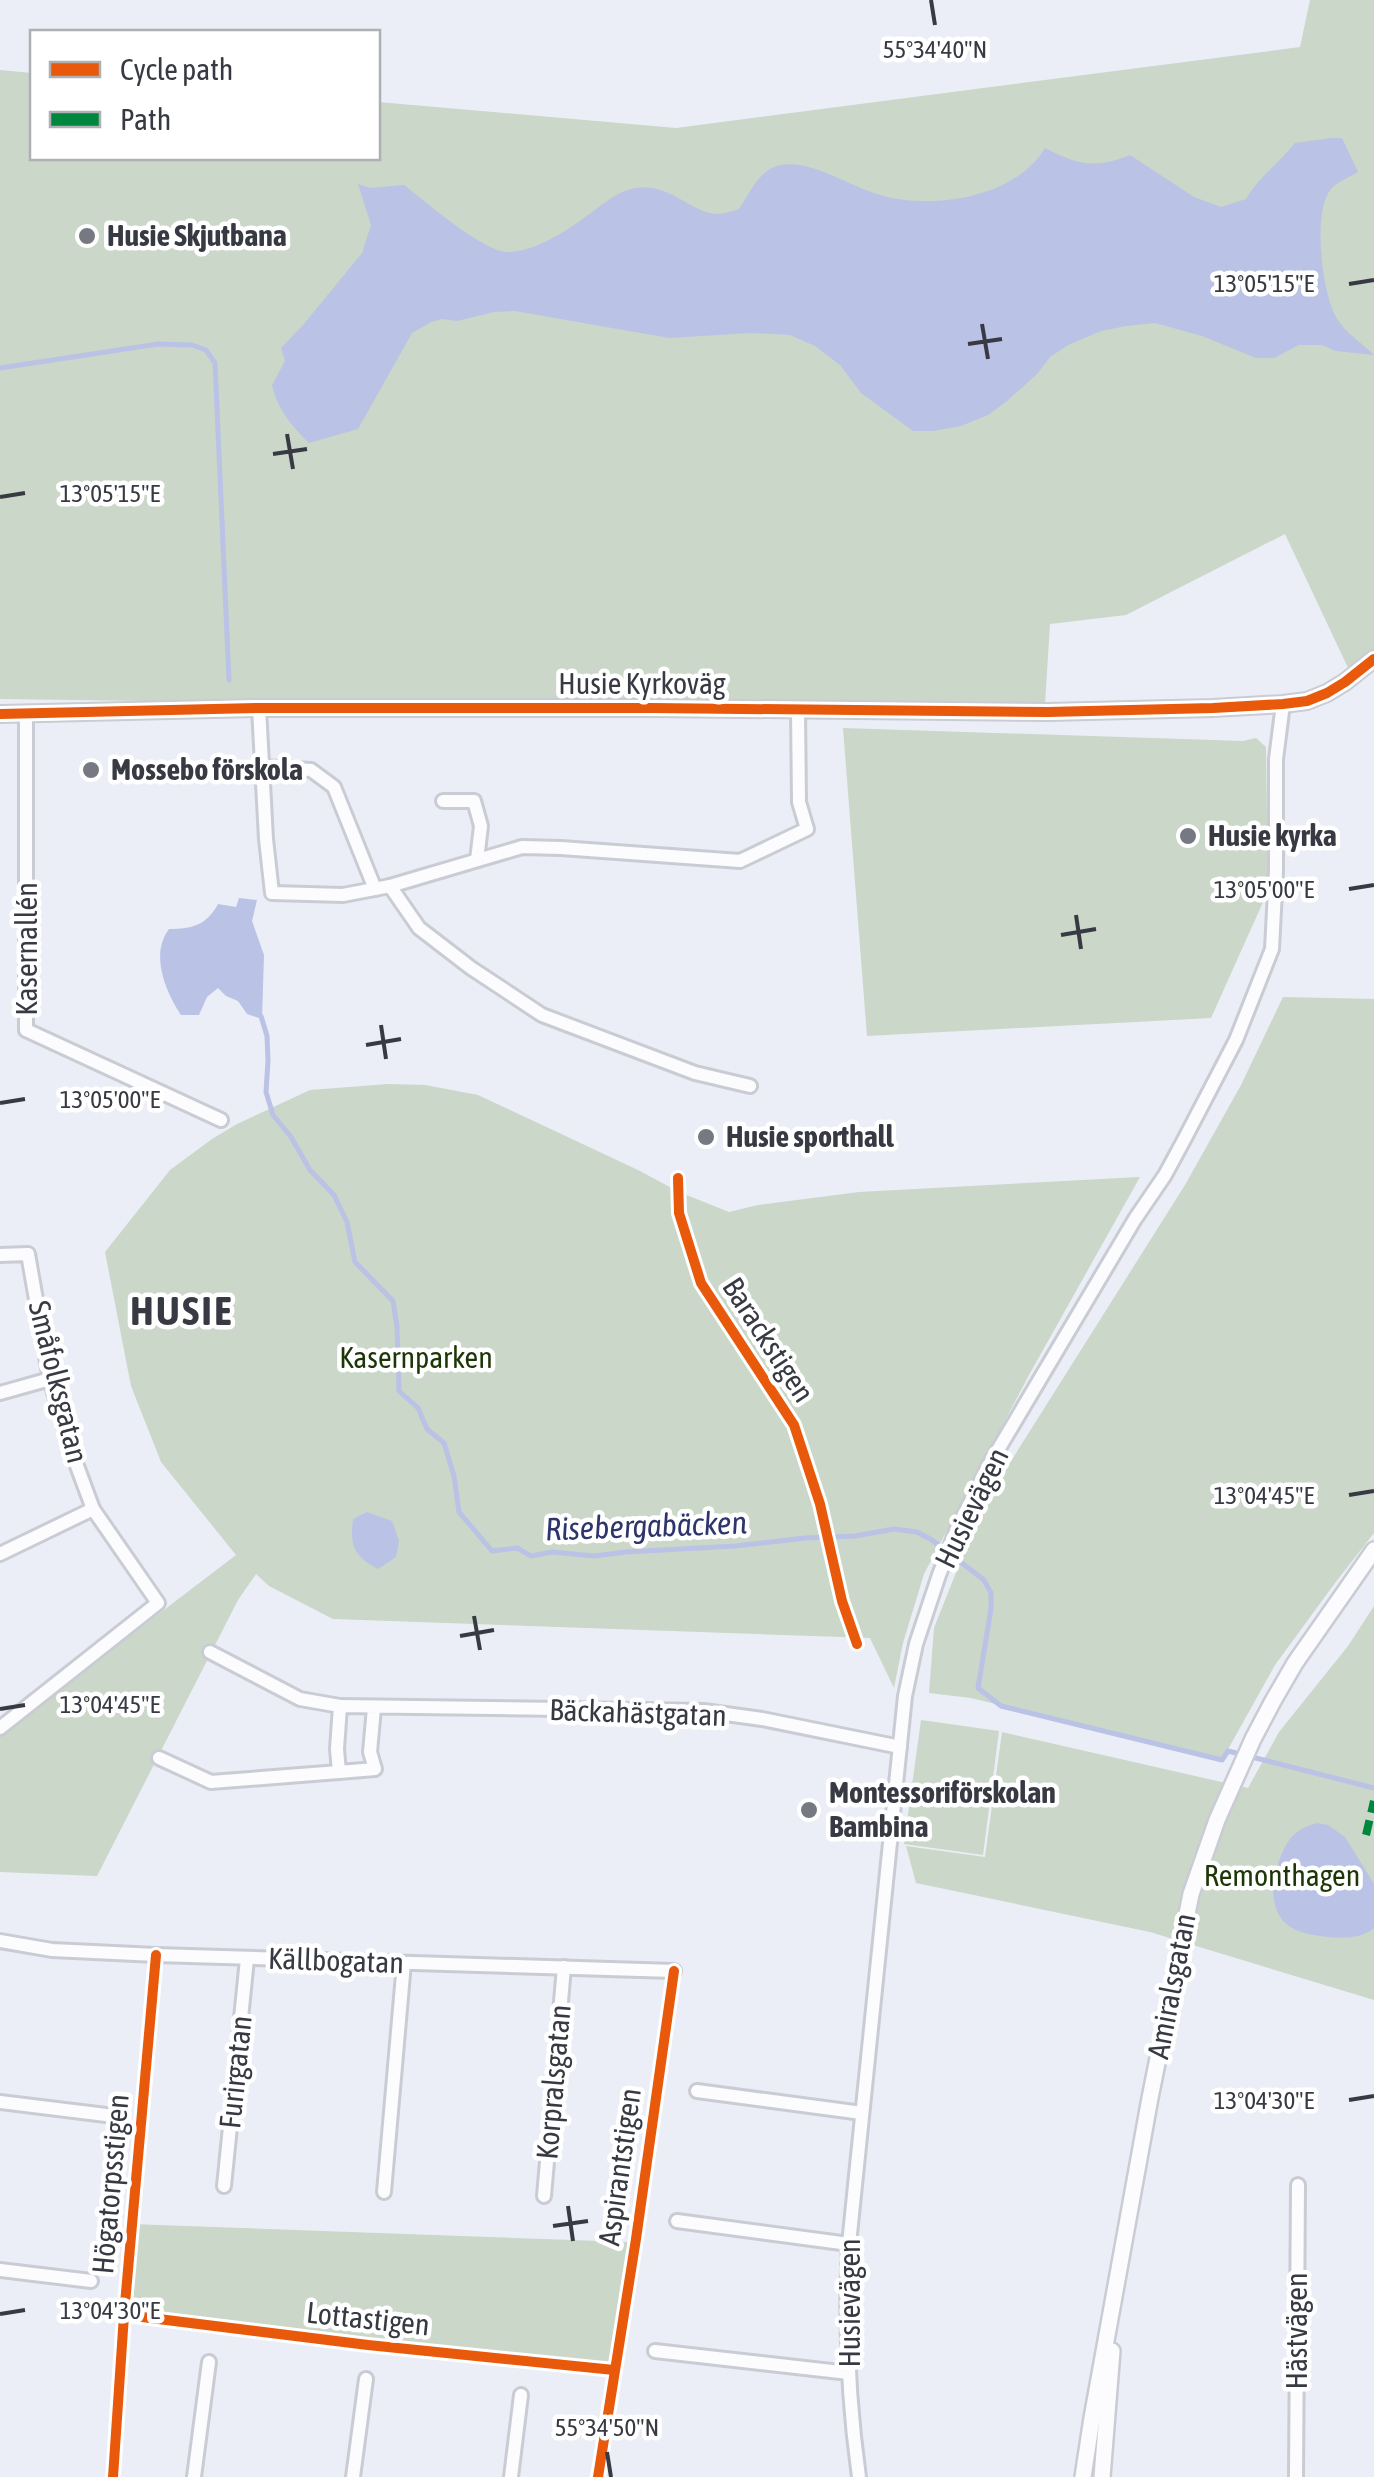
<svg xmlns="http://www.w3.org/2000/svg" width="1374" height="2477" font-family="'Asap Condensed',sans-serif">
	<rect width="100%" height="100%" fill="#ebeef7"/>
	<g fill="#cad7c9">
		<path d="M 1310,0 L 1374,0 L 1374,650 L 1349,670 L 1285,534 L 1126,615 L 1050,624 L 1045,704 L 745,709 L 0,699 L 0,70 L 32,73 L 32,158 L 378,158 L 378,102 L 676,128 L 1300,47 Z"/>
		<path d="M 843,728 L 1243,741 L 1256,738 L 1266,747 L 1268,891 L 1211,1018 L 867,1036 Z"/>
		<path d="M 1283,997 L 1374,999 L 1374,1533 L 1335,1583 L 1275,1665 L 1222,1760 L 971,1698 L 929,1693 L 934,1628 L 982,1507 L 1185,1185 L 1241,1085 Z"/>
		<path d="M 388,1084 L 425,1085 L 478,1095 L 638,1170 L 679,1192 L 729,1212 L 758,1205 L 859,1192 L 1140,1177 L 1029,1375 L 924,1574 L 903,1643 L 894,1688 L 870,1638 L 333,1619 L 269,1586 L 256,1574 L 238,1600 L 97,1876 L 0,1872 L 0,1735 L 236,1555 L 161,1462 L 131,1386 L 105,1252 L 170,1170 L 212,1139 L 237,1124 L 310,1090 Z"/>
		<path d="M 1374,1606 L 1374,2000 L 1150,1932 L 916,1883 L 906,1846 L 985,1857 L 1002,1732 L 1248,1788 L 1279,1732 L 1348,1646 Z"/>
		<path d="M 921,1720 L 999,1731 L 983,1855 L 904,1844 Z"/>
		<path d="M 130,2224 L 628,2242 L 608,2368 L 123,2313 Z"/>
	</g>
	<g fill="#bac2e5">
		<path d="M 1331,138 L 1342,138 L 1358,172 C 1350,177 1337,182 1331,189 C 1312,211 1322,293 1336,317 C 1345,333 1362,343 1374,355 L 1336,351 L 1322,345 L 1299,345 L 1274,358 L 1256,358 L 1202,336 L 1155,323 L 1126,326 L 1101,331 L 1068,345 L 1050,357 L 1037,374 L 1007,401 L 988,415 L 961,426 L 933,431 L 913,431 L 861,393 L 840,365 L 815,346 L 790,335 L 751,333 L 669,338 L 515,311 L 494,312 L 457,321 L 442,319 L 431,322 L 412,333 L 358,429 L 309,443 C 291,425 278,410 272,385 L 285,361 L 281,348 L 303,325 L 362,253 L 371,225 L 358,184 L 370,188 L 404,185 C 425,201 482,251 507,252 C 534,252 563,233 584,218 C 600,207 617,190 637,188 C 672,184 690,213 717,214 C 724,214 732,211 739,209 C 750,193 759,169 781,165 C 812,160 847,185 877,194 C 929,211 1015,199 1045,148 C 1078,165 1095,169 1130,155 L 1194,197 L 1221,207 L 1246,199 C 1259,177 1279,163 1295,143 Z"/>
		<path d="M 239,898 L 257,900 L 252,921 L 264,955 L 262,1019 L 247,1014 L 238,1001 L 226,996 L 218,988 L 207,997 L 199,1015 L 181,1015 C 165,991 150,954 169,929 C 192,929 207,925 218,904 L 236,907 Z"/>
		<path d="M 367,1512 L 392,1521 L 399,1541 L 396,1557 L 378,1569 C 353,1556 350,1545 353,1519 Z"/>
		<path d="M 1317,1823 L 1328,1825 L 1345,1837 L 1374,1884 L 1374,1928 C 1360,1939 1345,1938 1328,1937 C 1311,1935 1288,1932 1279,1915 C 1267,1894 1276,1858 1290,1839 C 1297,1830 1307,1826 1317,1823 Z"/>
	</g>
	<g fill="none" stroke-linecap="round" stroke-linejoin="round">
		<g stroke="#bac2e5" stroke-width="5">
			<path d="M 0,368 L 158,344 L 192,345 L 206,350 L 215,363 L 229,680"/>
			<path d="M 261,1016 L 267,1036 L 268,1061 L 266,1092 L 273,1115 L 291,1137 L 310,1170 L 334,1195 L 347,1222 L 355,1262 L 393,1301 L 397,1327 L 399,1391 L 418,1408 L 427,1429 L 444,1443 L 454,1476 L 459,1512 L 492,1551 L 517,1548 L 531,1556 L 552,1552 L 594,1556 L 626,1552 L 735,1546 L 805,1538 L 855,1536 L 894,1529 L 917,1532 L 932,1540 L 984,1580 L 991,1593 L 991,1609 L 978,1688 L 1001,1706 L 1222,1760 L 1228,1751 L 1374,1788"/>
		</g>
		<defs>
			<g id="minor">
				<path d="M 259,708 L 266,839 L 272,893 L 343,895 L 390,886 L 522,847 L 561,848 L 740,861 L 807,829 L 799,802 L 798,710"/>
				<path d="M 26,715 L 26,1030 L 221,1120"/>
				<path d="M 263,767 L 311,770 L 334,787 L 375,889"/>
				<path d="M 443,801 L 474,801 L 481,826 L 477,860"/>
				<path d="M 390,886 L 419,928 L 471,968 L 542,1015 L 695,1073 L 750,1086"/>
				<path d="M 0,1255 L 28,1254 L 50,1379 L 70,1447 L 93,1509 L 158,1603 L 0,1728"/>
				<path d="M 0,1393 L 50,1379"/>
				<path d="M 0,1554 L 93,1509"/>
				<path d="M 210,1652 L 300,1699 L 340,1706"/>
				<path d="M 374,1708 L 370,1752 L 375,1769 L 339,1772 L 337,1749 L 340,1706 L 704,1711 L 762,1719 L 900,1747"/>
				<path d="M 159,1758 L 211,1782 L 339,1772"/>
				<path d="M 0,1941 L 52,1950 L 156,1955 L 674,1971"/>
				<path d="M 697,2091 L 862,2113"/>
				<path d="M 0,2102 L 106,2115"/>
				<path d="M 224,2186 L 247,1959"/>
				<path d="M 384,2192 L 404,1963"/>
				<path d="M 544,2196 L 564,1967"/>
				<path d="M 677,2221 L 849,2244"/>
				<path d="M 0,2270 L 91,2281"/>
				<path d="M 655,2351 L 849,2373"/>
				<path d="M 194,2477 L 209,2362"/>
				<path d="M 353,2477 L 366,2379"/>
				<path d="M 511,2477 L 521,2395"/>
				<path d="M 859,2477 C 848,2399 845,2323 849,2244 L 905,1696 L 916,1644 L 939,1575 L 957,1529 L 989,1465 L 1135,1219 L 1165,1175 L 1185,1138 L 1236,1040 L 1272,949 L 1276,871 L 1276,759 L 1283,704"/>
				<path d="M 1296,2477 L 1298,2185"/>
			</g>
			<g id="tertiary">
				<path d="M 0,714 L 259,708 L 652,708 L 1048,712 L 1213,708 L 1283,704 L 1307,701 L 1327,693 L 1345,682 L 1374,659"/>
				<path d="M 1083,2477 L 1092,2418 L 1150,2098 L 1191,1894 L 1217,1820 L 1253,1739 L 1273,1701 L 1295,1663 L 1374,1550"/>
				<path d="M 1102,2477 L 1112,2351"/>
			</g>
		</defs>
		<use href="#minor" stroke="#caccd4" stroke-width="18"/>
		<use href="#tertiary" stroke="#caccd4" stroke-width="20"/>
		<use href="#minor" stroke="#fcfcfe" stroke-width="12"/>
		<use href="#tertiary" stroke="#fcfcfe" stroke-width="15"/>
		<path stroke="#00873e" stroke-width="8" stroke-dasharray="15 8" stroke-linecap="butt" d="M 1366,1835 L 1374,1801"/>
		<defs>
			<g id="cycleway">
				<path d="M 0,714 L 259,708 L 652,708 L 1048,712 L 1213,708 L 1283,704 L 1307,701 L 1327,693 L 1345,682 L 1374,659"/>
				<path d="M 678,1178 L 679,1213 L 701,1283 L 794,1425 L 820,1504 L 842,1601 L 857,1644"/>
				<path d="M 118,2314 L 368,2345 L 614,2370"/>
				<path d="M 113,2477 L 124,2315 L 156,1955"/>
				<path d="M 598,2477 L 636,2239 L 674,1971"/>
			</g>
		</defs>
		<use href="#cycleway" stroke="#fff" stroke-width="16"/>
		<use href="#cycleway" stroke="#e8590c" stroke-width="10"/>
	</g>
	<path fill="none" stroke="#383a43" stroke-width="4" d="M 931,0 L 935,25M 1349,284 L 1374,280M 982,324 L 988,359M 968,344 L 1002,339M 287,434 L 293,469M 273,454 L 307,449M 0,497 L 25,493M 1349,889 L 1374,885M 1076,915 L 1081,949M 1061,935 L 1096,929M 381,1025 L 386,1059M 366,1045 L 401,1039M 0,1103 L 25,1099M 1349,1495 L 1374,1491M 474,1616 L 480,1650M 460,1636 L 494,1630M 0,1709 L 25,1705M 1349,2100 L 1374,2096M 568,2206 L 573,2241M 553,2226 L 588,2221M 0,2314 L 25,2310M 607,2452 L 611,2477"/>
	<g fill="#777982" stroke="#fff" stroke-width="4">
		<circle cx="87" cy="236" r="10"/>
		<circle cx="91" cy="770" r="10"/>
		<circle cx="1188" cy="836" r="10"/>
		<circle cx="706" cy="1137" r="10"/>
		<circle cx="809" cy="1810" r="10"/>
	</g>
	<g text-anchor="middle" stroke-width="9" stroke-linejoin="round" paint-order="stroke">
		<g font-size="30" font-weight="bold" fill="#383a43" stroke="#fff" text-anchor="start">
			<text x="107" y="246">Husie Skjutbana</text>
			<text x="111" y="780">Mossebo förskola</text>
			<text x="1208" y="846">Husie kyrka</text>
			<text x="726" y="1147">Husie sporthall</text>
			<text x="829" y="1803">Montessoriförskolan<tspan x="829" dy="34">Bambina</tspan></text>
		</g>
		<g font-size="30" fill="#383a43" stroke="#fff">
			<text x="642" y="694">Husie Kyrkoväg</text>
			<text transform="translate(27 949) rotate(-90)" y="10">Kasernallén</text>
			<text transform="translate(768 1340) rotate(57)" y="10">Barackstigen</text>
			<text transform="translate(58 1382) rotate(76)" y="10">Småfolksgatan</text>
			<text transform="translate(972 1508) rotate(-64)" y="10">Husievägen</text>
			<text transform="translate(638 1713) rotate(2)" y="10">Bäckahästgatan</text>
			<text transform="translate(336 1961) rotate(2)" y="10">Källbogatan</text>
			<text transform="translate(1172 1986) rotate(-79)" y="10">Amiralsgatan</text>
			<text transform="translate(236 2072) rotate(-84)" y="10">Furirgatan</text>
			<text transform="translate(554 2082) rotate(-85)" y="10">Korpralsgatan</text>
			<text transform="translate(620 2167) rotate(-82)" y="10">Aspirantstigen</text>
			<text transform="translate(111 2184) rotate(-85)" y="10">Högatorpsstigen</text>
			<text transform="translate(850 2303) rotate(-90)" y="10">Husievägen</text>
			<text transform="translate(368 2319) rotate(6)" y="10">Lottastigen</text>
			<text transform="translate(1297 2331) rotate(-90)" y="10">Hästvägen</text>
		</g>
		<g font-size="30" fill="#1c3607" stroke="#fff">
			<text x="416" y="1368">Kasernparken</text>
			<text x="1282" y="1886">Remonthagen</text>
		</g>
		<g font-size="32" font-style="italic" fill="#2e356d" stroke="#fff">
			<text transform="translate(646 1526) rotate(-2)" y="11">Risebergabäcken</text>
		</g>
		<g font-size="40" font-weight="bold" letter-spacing="2.5" fill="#383a43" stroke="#fff">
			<text x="182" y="1325">HUSIE</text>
		</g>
	</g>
	<g font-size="25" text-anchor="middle" fill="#383a43" stroke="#fff" stroke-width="9" stroke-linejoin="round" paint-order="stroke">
		<text x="935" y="58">55°34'40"N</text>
		<text x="1264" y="292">13°05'15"E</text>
		<text x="110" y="502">13°05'15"E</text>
		<text x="1264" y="898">13°05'00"E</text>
		<text x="110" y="1108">13°05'00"E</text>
		<text x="1264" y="1504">13°04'45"E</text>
		<text x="110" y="1713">13°04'45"E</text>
		<text x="1264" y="2109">13°04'30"E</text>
		<text x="110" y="2319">13°04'30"E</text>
		<text x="607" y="2436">55°34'50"N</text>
	</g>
	<rect x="30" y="30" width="350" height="130" fill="#ffffff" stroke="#afb0b4" stroke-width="2.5"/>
	<rect x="50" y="62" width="50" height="15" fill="#e8590c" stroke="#afb0b4" stroke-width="2.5"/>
	<text x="120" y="80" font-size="30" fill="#383a43">Cycle path</text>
	<rect x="50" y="112" width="50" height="15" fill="#00873e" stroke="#afb0b4" stroke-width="2.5"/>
	<text x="120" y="130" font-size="30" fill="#383a43">Path</text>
</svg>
